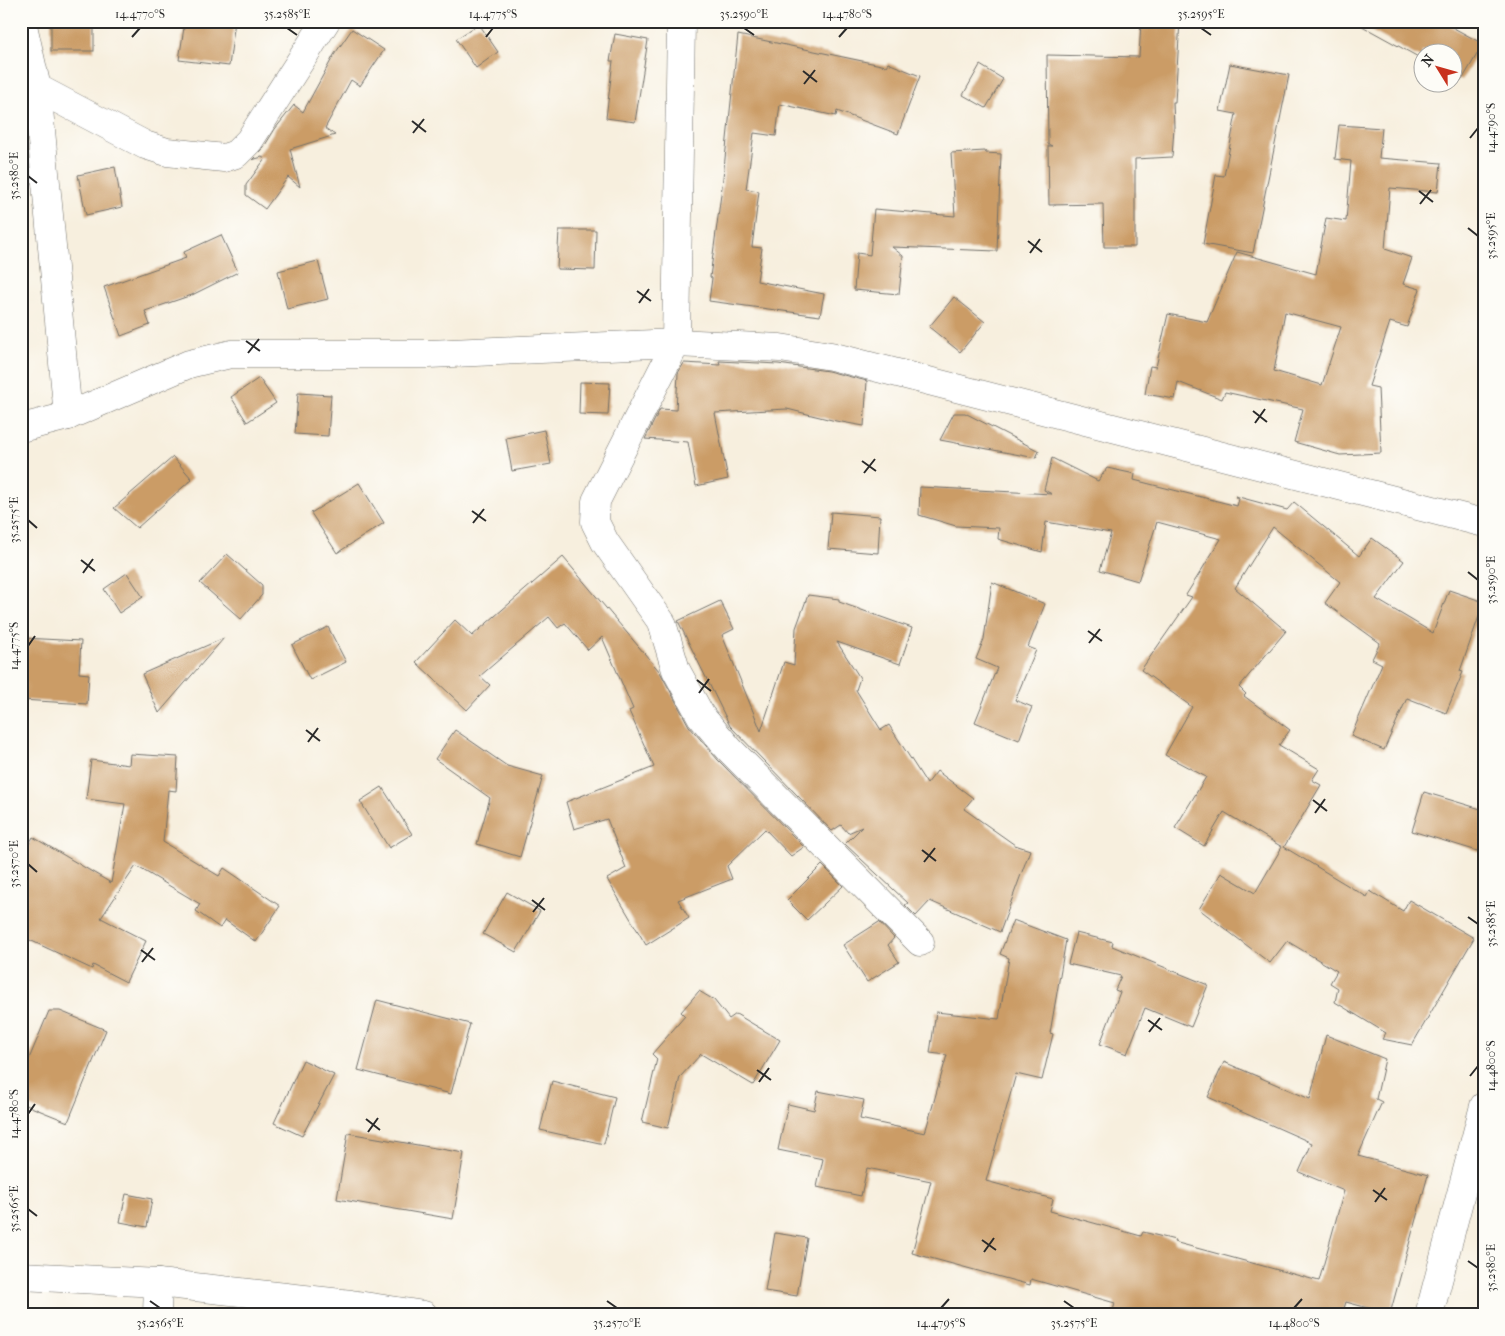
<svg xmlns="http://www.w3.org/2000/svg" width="1505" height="1336" font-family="'IM FELL French Canon',serif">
	<rect width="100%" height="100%" fill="#fdfcf7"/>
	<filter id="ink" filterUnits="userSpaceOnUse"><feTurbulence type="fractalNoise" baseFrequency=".02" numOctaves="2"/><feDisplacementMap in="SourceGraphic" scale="10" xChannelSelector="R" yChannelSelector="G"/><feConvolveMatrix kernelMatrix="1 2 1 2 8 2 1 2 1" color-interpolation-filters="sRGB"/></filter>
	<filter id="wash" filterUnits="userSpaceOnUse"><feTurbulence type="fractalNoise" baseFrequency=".0096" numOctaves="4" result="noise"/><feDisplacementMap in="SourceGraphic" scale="20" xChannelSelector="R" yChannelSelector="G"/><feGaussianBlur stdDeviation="1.12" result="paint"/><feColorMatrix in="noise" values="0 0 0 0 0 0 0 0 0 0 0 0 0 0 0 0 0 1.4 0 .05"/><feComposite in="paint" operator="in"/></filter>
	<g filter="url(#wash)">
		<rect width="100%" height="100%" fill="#f7efde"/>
		<g id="blocks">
			<g fill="#cb9c66" fill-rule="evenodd">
				<rect x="51" y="21" width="43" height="30"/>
				<path d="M 185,21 L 235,21 L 229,66 L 179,60 Z"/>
				<path d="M 1141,21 L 1180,21 L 1175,102 L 1173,102 L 1174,127 L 1172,157 L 1135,159 L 1135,247 L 1104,247 L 1103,204 L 1049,205 L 1048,146 L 1052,146 L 1048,144 L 1047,55 L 1139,57 Z"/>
				<path d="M 1353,21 L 1441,21 L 1483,44 L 1462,80 L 1452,75 L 1452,52 L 1422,52 L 1422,59 Z"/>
				<path d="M 479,24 L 498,52 L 476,68 L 456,39 Z"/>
				<path d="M 352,29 L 384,50 L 360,86 L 351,80 L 325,128 L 335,135 L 290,149 L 300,187 L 288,177 L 265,209 L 246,195 L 246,185 L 265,159 L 262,157 L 252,160 L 262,150 L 275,129 L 294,105 L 303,112 L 334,55 Z"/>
				<path d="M 615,34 L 648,40 L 635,122 L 606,118 L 613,61 L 610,61 Z"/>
				<path d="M 738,35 L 886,66 L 888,63 L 920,76 L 898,134 L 837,111 L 836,116 L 780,104 L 776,136 L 754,133 L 746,189 L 759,191 L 752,247 L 762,248 L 757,281 L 824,294 L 820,316 L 709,301 L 712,278 L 710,277 L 722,187 Z"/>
				<path d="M 1230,64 L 1289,75 L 1253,253 L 1203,244 L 1216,175 L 1224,176 L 1236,114 L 1220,111 Z"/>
				<path d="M 980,65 L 1003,79 L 986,108 L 963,95 Z"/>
				<path d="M 1339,125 L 1382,128 L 1379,158 L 1441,163 L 1438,192 L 1390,188 L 1385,249 L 1412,258 L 1403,284 L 1420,289 L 1407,327 L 1390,322 L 1369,386 L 1378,388 L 1381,453 L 1340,455 L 1294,442 L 1303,409 L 1225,392 L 1222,399 L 1178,382 L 1175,399 L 1145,394 L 1150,366 L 1156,367 L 1168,314 L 1207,322 L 1237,252 L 1316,274 L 1326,218 L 1346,221 L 1351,161 L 1335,159 ZM 1285,312 L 1341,327 L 1322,385 L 1274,371 Z"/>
				<path d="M 985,151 L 986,153 L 1001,154 L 997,251 L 892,247 L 903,256 L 899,294 L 854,290 L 857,253 L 870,255 L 874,209 L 955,216 L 951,153 Z"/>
				<path d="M 115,167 L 122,207 L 86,215 L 78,175 Z"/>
				<path d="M 559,230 L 596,230 L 595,270 L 557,269 Z"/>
				<path d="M 221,235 L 238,272 L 192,295 L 145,311 L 150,325 L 121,336 L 104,287 L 186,258 L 184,252 Z"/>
				<path d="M 318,261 L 328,299 L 287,309 L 278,271 Z"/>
				<path d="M 954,297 L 985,322 L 960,352 L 929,327 Z"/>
				<path d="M 719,361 L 778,364 L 828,371 L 867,381 L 864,426 L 836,421 L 787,409 L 715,413 L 728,479 L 696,486 L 688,442 L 645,439 L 660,409 L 676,410 L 678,373 L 684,363 L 720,365 Z"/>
				<path d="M 259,378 L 276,403 L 247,422 L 231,397 Z"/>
				<path d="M 580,382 L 610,383 L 608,415 L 579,414 Z"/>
				<path d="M 298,393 L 331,395 L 328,436 L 295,434 Z"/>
				<path d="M 954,413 L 965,413 L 1039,451 L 1036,458 L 940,440 Z"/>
				<path d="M 544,430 L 551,464 L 512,471 L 506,438 Z"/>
				<path d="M 173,457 L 192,479 L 137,528 L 114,508 Z"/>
				<path d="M 1052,458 L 1098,481 L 1107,468 L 1135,474 L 1134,480 L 1237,506 L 1239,499 L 1235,496 L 1287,510 L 1294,502 L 1359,556 L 1372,538 L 1404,561 L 1376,599 L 1433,633 L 1449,590 L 1484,602 L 1460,671 L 1463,672 L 1446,713 L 1407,698 L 1384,750 L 1351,736 L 1382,664 L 1372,659 L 1380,643 L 1325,603 L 1340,582 L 1273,527 L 1235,588 L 1286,631 L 1239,687 L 1246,694 L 1244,696 L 1290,730 L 1279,745 L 1319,769 L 1312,780 L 1321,785 L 1284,847 L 1367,897 L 1370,891 L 1403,911 L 1409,900 L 1474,938 L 1412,1045 L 1382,1039 L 1386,1033 L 1335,1002 L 1338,988 L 1330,983 L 1337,971 L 1287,941 L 1270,963 L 1199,909 L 1221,873 L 1255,893 L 1282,847 L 1224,812 L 1204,846 L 1175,828 L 1206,777 L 1165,755 L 1192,707 L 1141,670 L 1192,597 L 1186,595 L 1221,539 L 1157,522 L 1138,581 L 1100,570 L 1111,533 L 1046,522 L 1042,552 L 998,539 L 999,528 L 956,526 L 919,515 L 920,487 L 1052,494 L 1044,490 Z"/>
				<path d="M 359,483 L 384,523 L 337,553 L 311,513 Z"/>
				<path d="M 831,512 L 880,516 L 878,553 L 828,549 Z"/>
				<path d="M 227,554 L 262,585 L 262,595 L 241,619 L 200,583 Z"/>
				<path d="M 563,557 L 660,672 L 689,726 L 718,760 L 804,847 L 791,856 L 765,829 L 727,866 L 732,879 L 678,900 L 689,918 L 646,945 L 607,879 L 626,868 L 607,819 L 574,829 L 566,802 L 654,767 L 629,711 L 633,709 L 602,637 L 588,650 L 565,623 L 558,628 L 549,617 L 480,676 L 490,685 L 467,710 L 416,662 L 455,620 L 472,636 Z"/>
				<path d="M 127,573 L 143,597 L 119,613 L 104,589 Z"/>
				<path d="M 992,582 L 1045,604 L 1028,647 L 1036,650 L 1015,700 L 1032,707 L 1019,740 L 975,722 L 997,668 L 976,659 L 984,639 Z"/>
				<path d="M 808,595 L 839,599 L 839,602 L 912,628 L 900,664 L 837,642 L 860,678 L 856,690 L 881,730 L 889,725 L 927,784 L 937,771 L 973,798 L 964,809 L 1015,845 L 1030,850 L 1000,932 L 930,901 L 916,916 L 905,905 L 908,903 L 845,844 L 862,827 L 848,833 L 841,825 L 832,831 L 730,726 L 678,621 L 720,601 L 734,629 L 722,635 L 761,731 L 784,662 L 794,665 L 796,628 Z"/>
				<path d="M 328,627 L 346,662 L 310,680 L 292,645 Z"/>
				<path d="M 23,638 L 81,641 L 79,673 L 89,674 L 87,704 L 21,700 Z"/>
				<path d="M 224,638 L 159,713 L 142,674 Z"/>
				<path d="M 455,730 L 507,766 L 543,776 L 520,857 L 477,844 L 490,798 L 435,759 Z"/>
				<path d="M 130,754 L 178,757 L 176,791 L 168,790 L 163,842 L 219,876 L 224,868 L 280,906 L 256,942 L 225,920 L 220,928 L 196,911 L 200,904 L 136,866 L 101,918 L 146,941 L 126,982 L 93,965 L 92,969 L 21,936 L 21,857 L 33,837 L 111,883 L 125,804 L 86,799 L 91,760 L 129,765 Z"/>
				<path d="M 382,787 L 412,834 L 389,848 L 360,801 Z"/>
				<path d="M 1424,792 L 1484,810 L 1484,853 L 1412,831 Z"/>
				<path d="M 822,865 L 843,886 L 807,920 L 787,900 Z"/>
				<path d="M 507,892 L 540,911 L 516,952 L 483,934 Z"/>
				<path d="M 1013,920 L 1066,940 L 1050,1033 L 1053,1034 L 1042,1080 L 1016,1074 L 986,1181 L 1053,1199 L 1050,1211 L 1141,1236 L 1143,1232 L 1175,1240 L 1174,1242 L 1319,1281 L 1344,1191 L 1299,1172 L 1312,1143 L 1208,1097 L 1224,1062 L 1310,1099 L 1326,1035 L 1385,1059 L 1376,1099 L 1382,1102 L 1358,1156 L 1428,1175 L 1390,1314 L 1346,1302 L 1342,1315 L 1112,1315 L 1115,1303 L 1031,1279 L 1030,1285 L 912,1253 L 931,1181 L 867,1168 L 861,1196 L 817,1187 L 823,1159 L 778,1150 L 788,1104 L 814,1110 L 818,1091 L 864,1100 L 860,1119 L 925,1133 L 947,1055 L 930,1053 L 936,1012 L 999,1019 L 1009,958 L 1000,954 Z"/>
				<path d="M 879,922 L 894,938 L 888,945 L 899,962 L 867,982 L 843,945 Z"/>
				<path d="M 1076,933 L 1113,942 L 1112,946 L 1208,985 L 1191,1027 L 1145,1008 L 1127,1054 L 1100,1044 L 1120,992 L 1115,990 L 1121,976 L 1068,964 Z"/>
				<path d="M 699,991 L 714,1000 L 729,1019 L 736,1014 L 780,1040 L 753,1085 L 701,1054 L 680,1077 L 668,1128 L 642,1122 L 657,1059 L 652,1054 L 685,1016 L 681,1012 Z"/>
				<path d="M 377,1000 L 470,1024 L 451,1094 L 358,1070 Z"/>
				<path d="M 49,1011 L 60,1011 L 106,1030 L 68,1122 L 21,1103 L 21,1078 Z"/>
				<path d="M 303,1060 L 334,1075 L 302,1136 L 274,1123 Z"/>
				<path d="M 552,1081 L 615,1097 L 604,1144 L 540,1130 Z"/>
				<path d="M 348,1133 L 464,1153 L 453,1219 L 337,1199 Z"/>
				<path d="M 126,1194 L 152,1199 L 147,1227 L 120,1222 Z"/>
				<path d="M 775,1233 L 807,1238 L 797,1296 L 765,1291 Z"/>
			</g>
		</g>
	</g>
	<g filter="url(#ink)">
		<use href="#blocks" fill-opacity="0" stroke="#72706a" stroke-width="1"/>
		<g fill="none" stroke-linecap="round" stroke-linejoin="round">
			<defs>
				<g id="minor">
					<path d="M 22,21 L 37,88 L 68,416"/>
					<path d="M 681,21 L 676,343 L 596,501 L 595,522 L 605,542 L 662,623 L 676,670 L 701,716 L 729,749 L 920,942"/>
					<path d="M 37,88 L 145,145 L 167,152 L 224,158 L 236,154 L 249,141 L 326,21"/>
					<path d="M 21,428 L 68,416 L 189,364 L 231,354 L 429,354 L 676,343 L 780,348 L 831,356 L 1484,523"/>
					<path d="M 157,1315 L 158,1283"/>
					<path d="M 1429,1315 L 1484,1106"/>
				</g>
				<path id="highway" d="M 21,1276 L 158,1283 L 351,1304 L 424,1315"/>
			</defs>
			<use href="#minor" stroke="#72706a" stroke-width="29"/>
			<use href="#highway" stroke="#72706a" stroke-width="29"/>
			<use href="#minor" stroke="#fff" stroke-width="28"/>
			<use href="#highway" stroke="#fff" stroke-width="28"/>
		</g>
	</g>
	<path fill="none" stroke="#2b2b2b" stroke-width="2" d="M 287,28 L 297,35M 744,28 L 754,35M 1201,28 L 1211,35M 132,37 L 140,28M 486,37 L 493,28M 839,37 L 847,28M 803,71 L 817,82M 804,84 L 815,70M 412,121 L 426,132M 413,133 L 424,119M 1470,138 L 1478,128M 28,176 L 37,183M 1419,191 L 1433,202M 1420,204 L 1431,190M 1468,228 L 1478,236M 1028,241 L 1042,252M 1030,253 L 1040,239M 637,291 L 651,301M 639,303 L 649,289M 246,341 L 260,351M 248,353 L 259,339M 1253,411 L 1267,422M 1255,423 L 1265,409M 862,461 L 876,471M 864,473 L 875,459M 472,511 L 486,521M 28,520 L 37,528M 473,523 L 484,509M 81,560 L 95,571M 1468,572 L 1478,580M 83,573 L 93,559M 1088,631 L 1102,641M 1089,643 L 1100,629M 28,646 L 35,636M 697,680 L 711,691M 699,693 L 709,679M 306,730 L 320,741M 308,742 L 318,728M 1313,800 L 1327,811M 1315,813 L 1325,799M 922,850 L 936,861M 924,862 L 935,848M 28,864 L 37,872M 532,900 L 545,910M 533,912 L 544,898M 1468,917 L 1478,924M 141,950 L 155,960M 142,962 L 153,948M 1148,1020 L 1162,1030M 1149,1032 L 1160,1018M 757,1070 L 771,1080M 1470,1076 L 1478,1066M 759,1082 L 769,1068M 28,1114 L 35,1104M 366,1119 L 380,1130M 368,1132 L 378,1118M 1373,1190 L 1387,1200M 1375,1202 L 1385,1188M 28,1209 L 37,1216M 982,1240 L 996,1250M 984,1252 L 994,1238M 1468,1261 L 1478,1268M 150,1301 L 160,1308M 607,1301 L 617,1308M 1064,1301 L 1074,1308M 941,1308 L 949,1299M 1294,1308 L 1302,1299"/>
	<rect width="1505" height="1336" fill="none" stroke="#fdfcf7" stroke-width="55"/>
	<g transform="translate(1438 68) rotate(307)"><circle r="24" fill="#fdfcf7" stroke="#a9a8a5"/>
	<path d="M0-4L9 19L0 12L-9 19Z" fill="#c8321e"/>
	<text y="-8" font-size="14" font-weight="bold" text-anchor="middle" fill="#2b2b2b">N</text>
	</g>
	<rect x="28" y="28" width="1450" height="1280" fill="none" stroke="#2b2b2b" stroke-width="2"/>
	<g font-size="12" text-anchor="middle" fill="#2b2b2b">
		<text x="140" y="18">14.4770°S</text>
		<text x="287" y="18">35.2585°E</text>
		<text x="493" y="18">14.4775°S</text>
		<text x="744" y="18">35.2590°E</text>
		<text x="847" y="18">14.4780°S</text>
		<text x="1201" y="18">35.2595°E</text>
		<text transform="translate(1491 128) rotate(-90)" y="4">14.4790°S</text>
		<text transform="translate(14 176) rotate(-90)" y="4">35.2580°E</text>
		<text transform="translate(1491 236) rotate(-90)" y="4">35.2595°E</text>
		<text transform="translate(14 520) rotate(-90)" y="4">35.2575°E</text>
		<text transform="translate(1491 580) rotate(-90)" y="4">35.2590°E</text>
		<text transform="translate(14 646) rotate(-90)" y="4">14.4775°S</text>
		<text transform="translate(14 864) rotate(-90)" y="4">35.2570°E</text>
		<text transform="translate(1491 924) rotate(-90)" y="4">35.2585°E</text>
		<text transform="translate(1491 1066) rotate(-90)" y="4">14.4800°S</text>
		<text transform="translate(14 1114) rotate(-90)" y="4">14.4780°S</text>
		<text transform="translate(14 1209) rotate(-90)" y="4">35.2565°E</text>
		<text transform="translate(1491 1268) rotate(-90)" y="4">35.2580°E</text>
		<text x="160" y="1327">35.2565°E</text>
		<text x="617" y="1327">35.2570°E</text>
		<text x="941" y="1327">14.4795°S</text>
		<text x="1074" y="1327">35.2575°E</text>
		<text x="1294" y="1327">14.4800°S</text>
	</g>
</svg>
